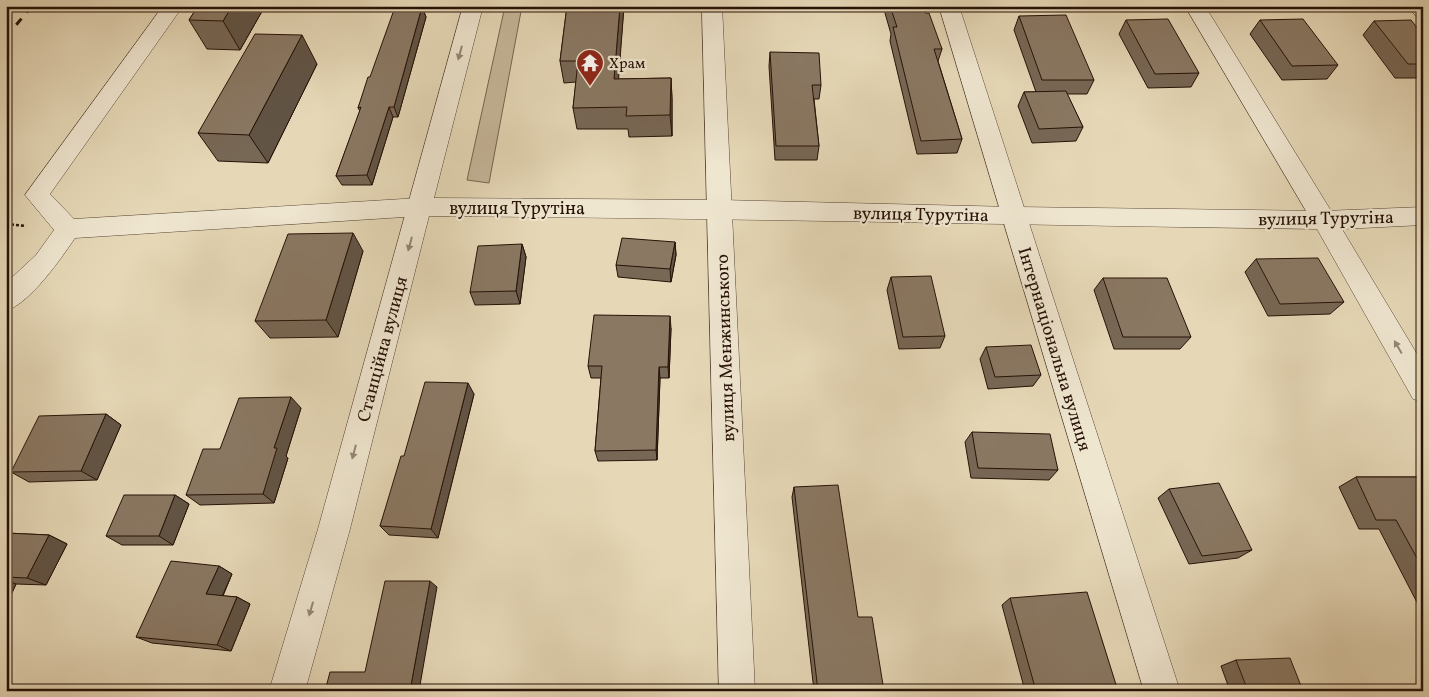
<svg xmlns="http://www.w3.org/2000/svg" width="1429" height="697" font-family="Vollkorn,serif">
	<rect width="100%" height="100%" fill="#e6d8b7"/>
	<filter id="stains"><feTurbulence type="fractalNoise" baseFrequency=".004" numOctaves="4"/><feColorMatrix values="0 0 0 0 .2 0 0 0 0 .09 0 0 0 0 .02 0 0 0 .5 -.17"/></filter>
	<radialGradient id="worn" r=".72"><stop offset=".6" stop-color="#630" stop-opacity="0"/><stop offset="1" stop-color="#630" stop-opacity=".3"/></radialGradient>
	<path fill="#c5b699" stroke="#766450" d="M 505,6 L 522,6 L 489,183 L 467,180 Z"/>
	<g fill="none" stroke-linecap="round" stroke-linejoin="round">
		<defs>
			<g id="minor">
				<path d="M 163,6 L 183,6 L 50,194 L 74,219 L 420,198 L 429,201 L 432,207 L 429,213 L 420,216 L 75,238 C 60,260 31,302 6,311 L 6,283 L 36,255 L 54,230 L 25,195 Z"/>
				<path d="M 702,6 L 722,6 L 755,691 L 719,691 Z"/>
				<path d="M 939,6 L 959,6 L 1180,691 L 1144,691 Z"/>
				<path d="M 1185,6 L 1205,6 L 1333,214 L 1336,220 L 1333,226 L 1324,229 L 1315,226 Z"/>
			</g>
			<g id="tertiary">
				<path d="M 463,6 L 483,6 L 434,198 L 720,200 L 1014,207 L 1324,211 L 1423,207 L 1423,225 L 1342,229 L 1423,364 L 1423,402 L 1413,399 L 1317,229 C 1021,225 725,218 429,216 L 350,529 L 305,691 L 269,691 L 318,529 Z"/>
				<path d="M 1408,6 L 1423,6 L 1423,18 L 1416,16 Z"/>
			</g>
		</defs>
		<use href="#minor" stroke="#564333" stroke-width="1"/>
		<use href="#tertiary" stroke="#564333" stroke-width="1"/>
		<path stroke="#261107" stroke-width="2.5" stroke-dasharray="3 2" stroke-linecap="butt" d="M 6,224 L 26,226"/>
		<use href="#minor" fill="#efe6d0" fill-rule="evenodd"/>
		<use href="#tertiary" fill="#efe6d0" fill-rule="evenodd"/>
		<path stroke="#261107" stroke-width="3" stroke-dasharray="8 8" stroke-linecap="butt" d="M 6,37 L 32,6"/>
	</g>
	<g fill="#776755" stroke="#261107">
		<path d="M 198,6 L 265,6 L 240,50 L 207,49 L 189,20 Z"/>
		<path d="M 567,6 L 624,6 L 618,79 L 671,78 L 672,99 L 672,136 L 629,137 L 628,129 L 577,129 L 573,108 L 576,82 L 564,83 L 560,61 Z"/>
		<path d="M 883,6 L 923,6 L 925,13 L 942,49 L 938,61 L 962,139 L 957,153 L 917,154 L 890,41 L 891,34 Z"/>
		<path d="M 422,7 L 426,17 L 398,117 L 393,117 L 372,185 L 342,185 L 336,176 L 360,111 L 358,108 L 370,77 Z"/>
		<path d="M 1019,16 L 1094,80 L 1087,94 L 1067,94 L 1083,127 L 1076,141 L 1032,143 L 1018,106 L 1024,92 L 1036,92 L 1014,30 Z"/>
		<path d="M 1126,20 L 1199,73 L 1191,87 L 1148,88 L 1119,34 Z"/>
		<path d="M 1260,20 L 1338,65 L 1327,79 L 1282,80 L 1250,34 Z"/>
		<path d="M 1374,21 L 1423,35 L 1423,78 L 1395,78 L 1363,35 Z"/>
		<path d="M 770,52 L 821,85 L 819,99 L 814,99 L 819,146 L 817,160 L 775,160 L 769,66 Z"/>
		<path d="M 317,64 L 268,163 L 218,161 L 198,133 Z"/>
		<path d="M 675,242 L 676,255 L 671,282 L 618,277 L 616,265 Z"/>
		<path d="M 522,244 L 526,257 L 520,304 L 475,305 L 470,292 Z"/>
		<path d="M 363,251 L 338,337 L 270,338 L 255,321 Z"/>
		<path d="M 1256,259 L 1344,302 L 1330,314 L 1268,316 L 1245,272 Z"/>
		<path d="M 891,277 L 945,336 L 940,348 L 899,349 L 887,290 Z"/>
		<path d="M 1103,278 L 1191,337 L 1180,349 L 1114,349 L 1094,290 Z"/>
		<path d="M 671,328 L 669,378 L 660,378 L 657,460 L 598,461 L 595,451 L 601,378 L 591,378 L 588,366 Z"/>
		<path d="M 986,347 L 1041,375 L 1033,386 L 988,389 L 980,359 Z"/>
		<path d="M 474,394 L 438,538 L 389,535 L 380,526 L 404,456 Z"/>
		<path d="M 301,408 L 286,456 L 288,458 L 274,503 L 200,505 L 186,495 L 220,449 Z"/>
		<path d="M 106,414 L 121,425 L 97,480 L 29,482 L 11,472 Z"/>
		<path d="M 972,432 L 1058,470 L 1049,480 L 971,478 L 965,442 Z"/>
		<path d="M 1356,477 L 1423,477 L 1423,614 L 1379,529 L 1359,529 L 1339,487 Z"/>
		<path d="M 794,487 L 884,691 L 814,691 L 792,497 Z"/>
		<path d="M 1169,489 L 1252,550 L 1238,558 L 1189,564 L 1158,498 Z"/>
		<path d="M 175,495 L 189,504 L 173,545 L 122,545 L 106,536 Z"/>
		<path d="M 6,533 L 49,535 L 67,544 L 46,585 L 16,584 L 6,606 Z"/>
		<path d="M 219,566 L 232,574 L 223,596 L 237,597 L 250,604 L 231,651 L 152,643 L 136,637 Z"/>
		<path d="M 1010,598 L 1118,691 L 1025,691 L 1002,605 Z"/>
		<path d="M 1236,660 L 1303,691 L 1230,691 L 1221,666 Z"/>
	</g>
	<g fill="#615445" stroke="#261107">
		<path d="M 232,6 L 265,6 L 240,50 L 223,21 Z"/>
		<path d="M 620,6 L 624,6 L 617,100 L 614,79 Z"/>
		<path d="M 422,7 L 426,17 L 398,117 L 394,107 Z"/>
		<path d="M 302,35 L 317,64 L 268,163 L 249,135 Z"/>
		<path d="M 671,78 L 672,99 L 672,136 L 670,115 Z"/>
		<path d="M 389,107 L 393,117 L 372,185 L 367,175 Z"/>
		<path d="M 353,233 L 363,251 L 338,337 L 326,320 Z"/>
		<path d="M 675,242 L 676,255 L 671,282 L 670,269 Z"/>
		<path d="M 522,244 L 526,257 L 520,304 L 516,291 Z"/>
		<path d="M 670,316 L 671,328 L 669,378 L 668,367 Z"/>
		<path d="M 659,367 L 660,378 L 657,460 L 656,450 Z"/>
		<path d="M 468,383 L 474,394 L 438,538 L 431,529 Z"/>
		<path d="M 291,397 L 301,408 L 286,456 L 288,458 L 274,503 L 263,494 L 274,448 Z"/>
		<path d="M 106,414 L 121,425 L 97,480 L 81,471 Z"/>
		<path d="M 175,495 L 189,504 L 173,545 L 159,536 Z"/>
		<path d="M 49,535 L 67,544 L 46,585 L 27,578 Z"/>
		<path d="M 219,566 L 232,574 L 220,601 L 206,594 Z"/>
		<path d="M 6,580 L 16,584 L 6,606 Z"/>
		<path d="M 430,581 L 437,587 L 419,691 L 410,691 Z"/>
		<path d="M 237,597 L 250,604 L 231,651 L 217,645 Z"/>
	</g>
	<g fill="#8a7863" stroke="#261107">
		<path d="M 198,6 L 232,6 L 223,21 L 189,20 Z"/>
		<path d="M 567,6 L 620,6 L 614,79 L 671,78 L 670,115 L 626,116 L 627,107 L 573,108 L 578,61 L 560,61 Z"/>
		<path d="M 890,6 L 923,6 L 925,13 L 929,13 L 942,49 L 934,49 L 962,139 L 921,141 L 893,27 L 897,27 Z"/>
		<path d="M 395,7 L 422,7 L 394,107 L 389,107 L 367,175 L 336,176 L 361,107 L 358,108 L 368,77 L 370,77 Z"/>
		<path d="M 1066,15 L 1094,80 L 1042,80 L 1019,16 Z"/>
		<path d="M 1168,19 L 1199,73 L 1155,74 L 1126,20 Z"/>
		<path d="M 1303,19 L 1338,65 L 1292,66 L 1260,20 Z"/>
		<path d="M 1411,20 L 1423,35 L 1423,64 L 1408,64 L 1374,21 Z"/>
		<path d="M 255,34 L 302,35 L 249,135 L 198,133 Z"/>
		<path d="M 770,52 L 819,53 L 821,85 L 812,85 L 819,146 L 776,146 Z"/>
		<path d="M 1066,91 L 1083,127 L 1039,129 L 1024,92 Z"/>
		<path d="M 353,233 L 326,320 L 255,321 L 288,234 Z"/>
		<path d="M 622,238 L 675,242 L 670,269 L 616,265 Z"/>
		<path d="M 522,244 L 516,291 L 470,292 L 478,246 Z"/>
		<path d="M 1318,258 L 1344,302 L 1280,304 L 1256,259 Z"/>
		<path d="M 931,276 L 945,336 L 903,337 L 891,277 Z"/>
		<path d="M 1103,278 L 1167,278 L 1191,337 L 1123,337 Z"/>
		<path d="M 594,315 L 670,316 L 668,367 L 659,367 L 656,450 L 595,451 L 602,366 L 588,366 Z"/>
		<path d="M 1031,345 L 1041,375 L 995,377 L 986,347 Z"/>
		<path d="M 425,382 L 468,383 L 431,529 L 380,526 L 401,456 L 404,456 Z"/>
		<path d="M 291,397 L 274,448 L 277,448 L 263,494 L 186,495 L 203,449 L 220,449 L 239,398 Z"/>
		<path d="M 106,414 L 81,471 L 11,472 L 39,416 Z"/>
		<path d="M 972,432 L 1050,434 L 1058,470 L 978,468 Z"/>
		<path d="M 1356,477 L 1423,477 L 1423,569 L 1396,520 L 1376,520 Z"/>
		<path d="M 1219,483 L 1252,550 L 1202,556 L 1169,489 Z"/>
		<path d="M 838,485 L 858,617 L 872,617 L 884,691 L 818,691 L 794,487 Z"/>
		<path d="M 124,495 L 175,495 L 159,536 L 106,536 Z"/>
		<path d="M 6,533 L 49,535 L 27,578 L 6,577 Z"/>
		<path d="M 171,561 L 219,566 L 206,594 L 237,597 L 217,645 L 136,637 Z"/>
		<path d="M 385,581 L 430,581 L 410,691 L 325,691 L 330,672 L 365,672 Z"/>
		<path d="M 1087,592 L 1118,691 L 1036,691 L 1010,598 Z"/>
		<path d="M 1290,658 L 1303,691 L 1248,691 L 1236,660 Z"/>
	</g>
	<defs><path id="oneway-solid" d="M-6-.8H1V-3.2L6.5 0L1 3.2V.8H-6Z" transform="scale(1.25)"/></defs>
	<g fill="#958676">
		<use href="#oneway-solid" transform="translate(460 53) rotate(105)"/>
		<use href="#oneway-solid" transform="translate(410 244) rotate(105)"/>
		<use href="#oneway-solid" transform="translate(1398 347) rotate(-120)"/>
		<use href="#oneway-solid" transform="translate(354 452) rotate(105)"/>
		<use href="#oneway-solid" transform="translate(311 609) rotate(106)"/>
	</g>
	<defs>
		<symbol id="temple-pin" viewBox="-11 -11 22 30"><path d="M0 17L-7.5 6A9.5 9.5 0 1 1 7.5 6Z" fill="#8f2418" stroke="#efe6d0"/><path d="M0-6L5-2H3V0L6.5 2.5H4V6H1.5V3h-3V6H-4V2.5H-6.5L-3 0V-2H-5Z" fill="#fff"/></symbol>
	</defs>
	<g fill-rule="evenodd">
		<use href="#temple-pin" x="574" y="47" width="32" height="43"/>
	</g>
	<g text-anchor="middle" stroke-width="4.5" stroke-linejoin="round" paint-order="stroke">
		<g font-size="15" fill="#261107" stroke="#efe6d0" text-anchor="start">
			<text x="609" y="68">Храм</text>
		</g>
		<g font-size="18" fill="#261107" stroke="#efe6d0">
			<text x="517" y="214">вулиця Турутіна</text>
			<text transform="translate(921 214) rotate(1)" y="6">вулиця Турутіна</text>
			<text transform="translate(1326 218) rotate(-1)" y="6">вулиця Турутіна</text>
			<text transform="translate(725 348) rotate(-92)" y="6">вулиця Менжинського</text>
			<text transform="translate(382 349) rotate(-75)" y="6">Станційна вулиця</text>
			<text transform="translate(1055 349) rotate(73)" y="6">Інтернаціональна вулиця</text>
		</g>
	</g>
	<rect width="1429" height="697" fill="none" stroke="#e6d8b7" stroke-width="25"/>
	<rect x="8" y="8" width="1414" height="682" fill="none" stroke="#261107" stroke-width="2.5"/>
	<rect x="12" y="12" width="1404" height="672" fill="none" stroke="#261107"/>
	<rect width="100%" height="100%" filter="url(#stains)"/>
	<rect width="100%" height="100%" fill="url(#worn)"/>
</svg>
